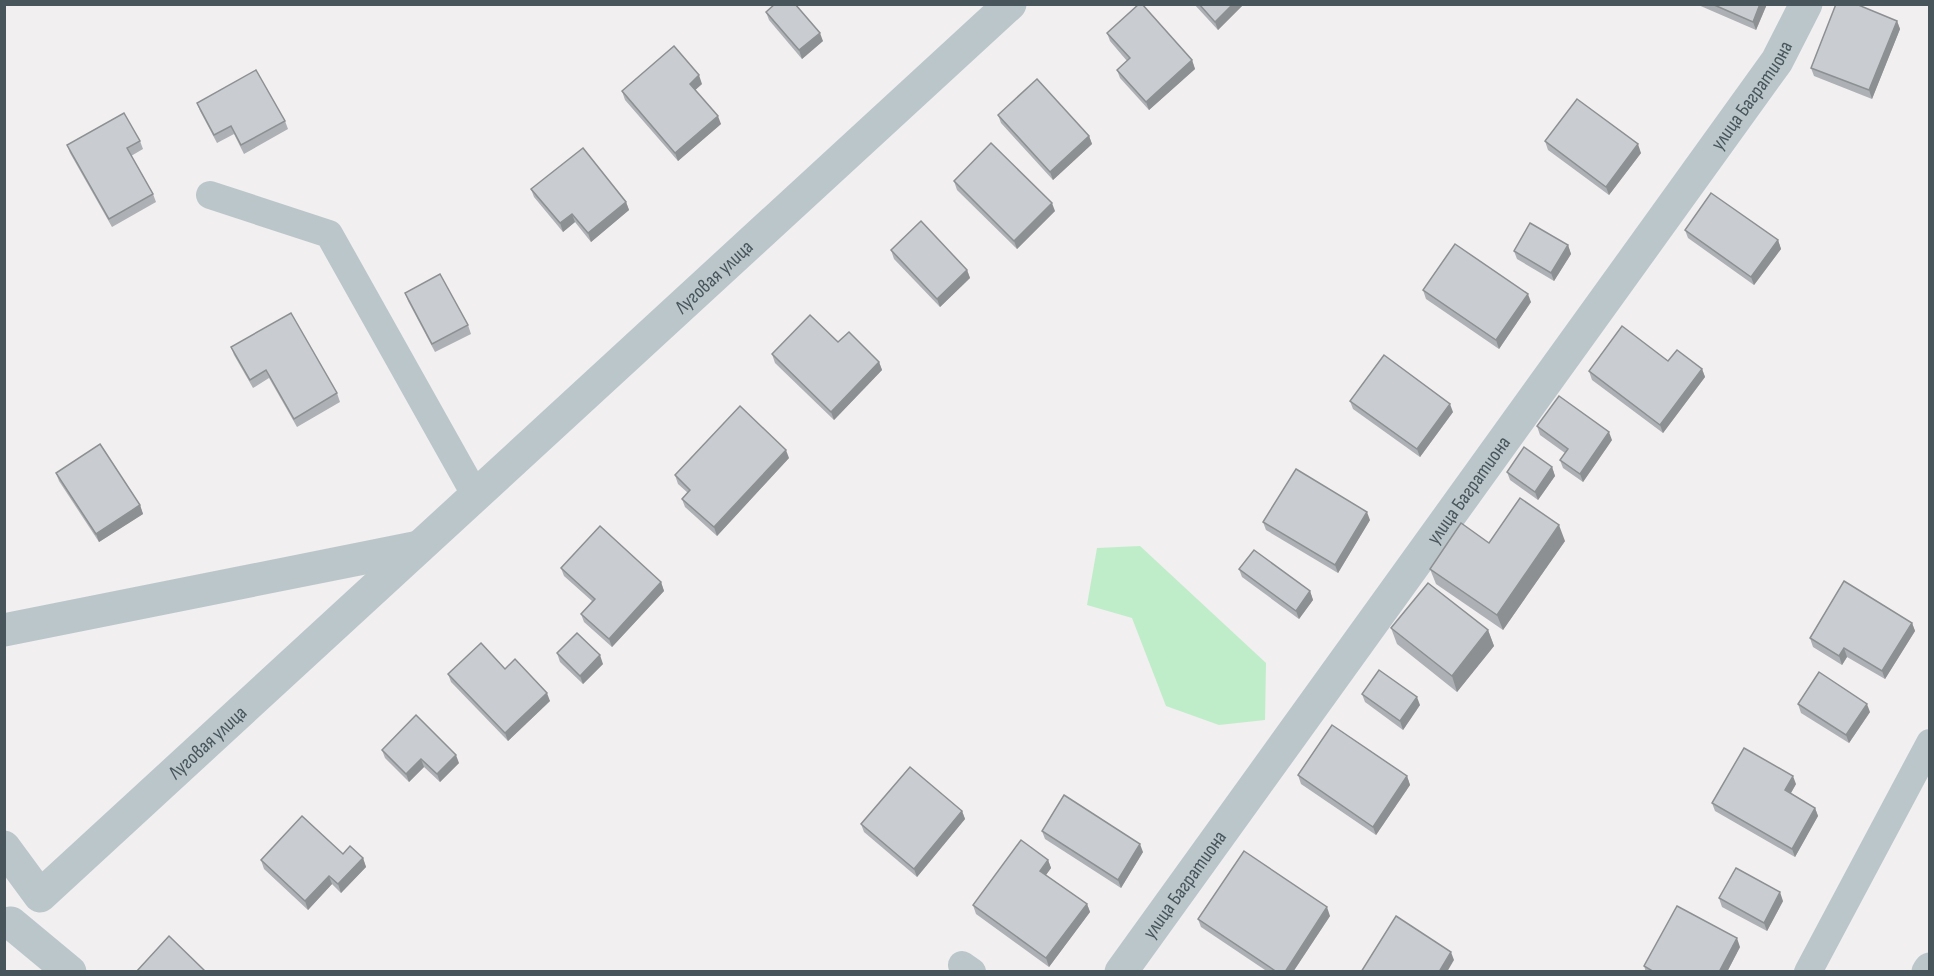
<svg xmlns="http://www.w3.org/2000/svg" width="1934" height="976" font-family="'Sofia Sans Condensed',sans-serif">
	<rect width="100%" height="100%" fill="#f1efef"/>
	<path fill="#bfedc9" d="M 1140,546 L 1266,663 L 1265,720 L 1219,725 L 1166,706 L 1132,618 L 1087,605 L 1097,548 Z"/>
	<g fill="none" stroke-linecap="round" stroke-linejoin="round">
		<g stroke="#bbc6cb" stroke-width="28">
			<path d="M 210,195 L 329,234 L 476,496"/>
			<path d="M 962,965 L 972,972"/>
			<path d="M 1808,972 L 1930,743"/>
		</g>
		<g stroke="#bbc6cb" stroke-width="33">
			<path d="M 4,630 L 419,547"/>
			<path id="s1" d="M 4,847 L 40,896 L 1010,4"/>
			<path d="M 11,923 L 70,972"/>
			<path id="s2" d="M 1121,972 L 1777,61 L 1806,4"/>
			<path d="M 1928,972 L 1930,969"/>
		</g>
	</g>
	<g fill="#adb0b4">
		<path d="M 1194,4 L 1244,4 L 1218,30 Z"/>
		<path d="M 1696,4 L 1767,4 L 1756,30 Z"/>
		<path d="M 766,12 L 823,41 L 802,59 L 769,20 Z"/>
		<path d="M 1897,21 L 1900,29 L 1872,99 L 1814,76 L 1811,68 Z"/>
		<path d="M 1107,33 L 1192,60 L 1195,69 L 1149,110 L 1120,78 L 1117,70 L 1127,61 L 1110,41 Z"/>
		<path d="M 702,84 L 695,90 L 721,124 L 678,161 L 625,100 L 622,91 Z"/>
		<path d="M 197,103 L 285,121 L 288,129 L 244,154 L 234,134 L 217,143 L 200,111 Z"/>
		<path d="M 998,115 L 1089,136 L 1092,144 L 1053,180 L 1001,123 Z"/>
		<path d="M 140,141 L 143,149 L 131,156 L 153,194 L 156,202 L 112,227 L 70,153 L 67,145 Z"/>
		<path d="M 1545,141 L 1641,153 L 1609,195 L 1548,150 Z"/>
		<path d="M 954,181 L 1055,211 L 1017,249 L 957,190 Z"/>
		<path d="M 531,189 L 626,202 L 629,210 L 591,242 L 575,222 L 563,232 L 534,197 Z"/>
		<path d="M 1685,230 L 1778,240 L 1781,249 L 1754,285 L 1688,238 Z"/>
		<path d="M 1568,245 L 1571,254 L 1554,281 L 1517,259 L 1514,251 Z"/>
		<path d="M 891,250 L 967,270 L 970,278 L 940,307 L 894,259 Z"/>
		<path d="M 1423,290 L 1531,302 L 1499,349 L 1426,299 Z"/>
		<path d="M 405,293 L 468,325 L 471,334 L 435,352 L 408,301 Z"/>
		<path d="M 838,342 L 879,362 L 882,370 L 834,420 L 775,363 L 772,354 Z"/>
		<path d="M 231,347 L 337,393 L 340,402 L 297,427 L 269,378 L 253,388 L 234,355 Z"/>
		<path d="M 1668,361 L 1702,369 L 1705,377 L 1663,433 L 1592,380 L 1589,371 Z"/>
		<path d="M 1350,401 L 1453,412 L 1420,457 L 1353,409 Z"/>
		<path d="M 1537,426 L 1612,440 L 1583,482 L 1563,468 L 1560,460 L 1565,453 L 1540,435 Z"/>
		<path d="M 789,458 L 717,536 L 685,507 L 682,499 L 688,493 L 678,484 L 675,475 Z"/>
		<path d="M 1552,467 L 1555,476 L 1538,500 L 1510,480 L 1507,472 Z"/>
		<path d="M 56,473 L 140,505 L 143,514 L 99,542 L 59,481 Z"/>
		<path d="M 1370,520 L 1338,573 L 1266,530 L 1263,522 Z"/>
		<path d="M 1565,541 L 1503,630 L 1436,584 L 1430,569 L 1489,543 Z"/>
		<path d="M 561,568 L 661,582 L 664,591 L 612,647 L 584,622 L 581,614 L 592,601 L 564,576 Z"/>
		<path d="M 1239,569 L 1310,591 L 1313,600 L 1299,619 L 1242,577 Z"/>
		<path d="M 1912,623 L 1915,631 L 1885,679 L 1847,657 L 1842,665 L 1813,647 L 1810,638 Z"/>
		<path d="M 1391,628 L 1488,630 L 1494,646 L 1457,692 L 1397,644 Z"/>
		<path d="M 557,653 L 603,664 L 583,684 L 560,662 Z"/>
		<path d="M 505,669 L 550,701 L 508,741 L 451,682 L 448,674 Z"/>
		<path d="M 1362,694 L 1420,705 L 1403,730 L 1365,702 Z"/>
		<path d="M 1798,704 L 1870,712 L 1849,743 L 1801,713 Z"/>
		<path d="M 382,750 L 459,763 L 440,782 L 424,767 L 409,782 L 385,758 Z"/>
		<path d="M 1298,775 L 1407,776 L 1410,785 L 1376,835 L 1301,784 Z"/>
		<path d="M 1796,784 L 1791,793 L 1815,808 L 1818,816 L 1795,857 L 1715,811 L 1712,803 Z"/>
		<path d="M 962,811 L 965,819 L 917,877 L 864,832 L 861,824 Z"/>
		<path d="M 1042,831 L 1143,852 L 1121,888 L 1045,839 Z"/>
		<path d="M 343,854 L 363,858 L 366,867 L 341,893 L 332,884 L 308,910 L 264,869 L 261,860 Z"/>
		<path d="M 1048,860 L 1051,868 L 1046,875 L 1087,904 L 1090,912 L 1049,967 L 976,914 L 973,905 Z"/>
		<path d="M 1719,898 L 1783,901 L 1767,931 L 1722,907 Z"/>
		<path d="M 1330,916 L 1293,972 L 1268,972 L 1201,927 L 1198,919 Z"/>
		<path d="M 1740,947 L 1727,972 L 1646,972 L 1644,966 Z"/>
	</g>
	<g fill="#8d9092">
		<path d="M 1233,4 L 1244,4 L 1218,30 L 1215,22 Z"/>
		<path d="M 1760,4 L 1767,4 L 1756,30 L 1753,22 Z"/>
		<path d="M 1897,21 L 1900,29 L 1872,99 L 1869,90 Z"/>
		<path d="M 820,33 L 823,41 L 802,59 L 799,50 Z"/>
		<path d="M 1192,60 L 1195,69 L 1149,110 L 1146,102 Z"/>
		<path d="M 699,75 L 702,84 L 693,92 L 690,84 Z"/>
		<path d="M 718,116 L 721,124 L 678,161 L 675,153 Z"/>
		<path d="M 1089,136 L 1092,144 L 1053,180 L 1050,172 Z"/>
		<path d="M 1638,144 L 1641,153 L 1609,195 L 1606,187 Z"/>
		<path d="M 626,202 L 629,210 L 591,242 L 588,233 Z"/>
		<path d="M 1052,203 L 1055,211 L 1017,249 L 1014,241 Z"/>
		<path d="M 572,214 L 575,222 L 563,232 L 560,223 Z"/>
		<path d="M 1778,240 L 1781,249 L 1754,285 L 1751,277 Z"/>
		<path d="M 1568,245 L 1571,254 L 1554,281 L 1551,273 Z"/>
		<path d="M 967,270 L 970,278 L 940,307 L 937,299 Z"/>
		<path d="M 1528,294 L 1531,302 L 1499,349 L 1496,340 Z"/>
		<path d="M 879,362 L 882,370 L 834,420 L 831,412 Z"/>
		<path d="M 1702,369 L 1705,377 L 1663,433 L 1660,425 Z"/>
		<path d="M 1450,404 L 1453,412 L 1420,457 L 1417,449 Z"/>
		<path d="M 1609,432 L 1612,440 L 1583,482 L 1580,474 Z"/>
		<path d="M 786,450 L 789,458 L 717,536 L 714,527 Z"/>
		<path d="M 1552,467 L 1555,476 L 1538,500 L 1535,492 Z"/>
		<path d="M 140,505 L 143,514 L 99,542 L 96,534 Z"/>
		<path d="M 1367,512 L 1370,520 L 1338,573 L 1335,565 Z"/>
		<path d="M 1559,525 L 1565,541 L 1503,630 L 1497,615 Z"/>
		<path d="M 661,582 L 664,591 L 612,647 L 609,639 Z"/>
		<path d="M 1310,591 L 1313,600 L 1299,619 L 1296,611 Z"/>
		<path d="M 1912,623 L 1915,631 L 1885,679 L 1882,671 Z"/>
		<path d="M 1488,630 L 1494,646 L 1457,692 L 1452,676 Z"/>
		<path d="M 1844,648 L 1847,657 L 1842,665 L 1839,656 Z"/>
		<path d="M 600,655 L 603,664 L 583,684 L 580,676 Z"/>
		<path d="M 547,693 L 550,701 L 508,741 L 505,733 Z"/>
		<path d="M 1417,697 L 1420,705 L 1403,730 L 1400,721 Z"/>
		<path d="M 1867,704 L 1870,712 L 1849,743 L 1846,735 Z"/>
		<path d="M 456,755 L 459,763 L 440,782 L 437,774 Z"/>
		<path d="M 421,759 L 424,767 L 409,782 L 406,774 Z"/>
		<path d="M 1407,776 L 1410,785 L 1376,835 L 1373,827 Z"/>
		<path d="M 1793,776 L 1796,784 L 1788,798 L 1785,790 Z"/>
		<path d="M 1815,808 L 1818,816 L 1795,857 L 1792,849 Z"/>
		<path d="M 962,811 L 965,819 L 917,877 L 914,869 Z"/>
		<path d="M 1140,844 L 1143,852 L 1121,888 L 1118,880 Z"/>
		<path d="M 363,858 L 366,867 L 341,893 L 338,884 Z"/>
		<path d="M 1048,860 L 1051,868 L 1043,879 L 1040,871 Z"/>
		<path d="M 329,876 L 332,884 L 308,910 L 305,901 Z"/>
		<path d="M 1780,892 L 1783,901 L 1767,931 L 1764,923 Z"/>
		<path d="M 1087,904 L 1090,912 L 1049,967 L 1046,958 Z"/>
		<path d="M 1327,907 L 1330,916 L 1293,972 L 1285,972 Z"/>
		<path d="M 1737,938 L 1740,947 L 1727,972 L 1719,972 Z"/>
		<path d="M 1451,952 L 1454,960 L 1447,972 L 1439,972 Z"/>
	</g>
	<g fill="#c9cdd1" stroke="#8d9092" stroke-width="1.5">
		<path d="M 775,4 L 795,4 L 820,33 L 799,50 L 766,12 Z"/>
		<path d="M 1139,4 L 1142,4 L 1192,60 L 1146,102 L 1117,70 L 1130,58 L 1107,33 Z"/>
		<path d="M 1199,4 L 1233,4 L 1215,22 Z"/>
		<path d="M 1712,4 L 1760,4 L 1753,22 Z"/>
		<path d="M 1836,4 L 1856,4 L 1897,21 L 1869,90 L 1811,68 Z"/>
		<path d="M 674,46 L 699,75 L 690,84 L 718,116 L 675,153 L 622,91 Z"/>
		<path d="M 256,70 L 285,121 L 241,145 L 231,126 L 214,135 L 197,103 Z"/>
		<path d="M 1037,79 L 1089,136 L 1050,172 L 998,115 Z"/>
		<path d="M 1577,99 L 1638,144 L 1606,187 L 1545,141 Z"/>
		<path d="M 124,113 L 140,141 L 127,148 L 153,194 L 109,219 L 67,145 Z"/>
		<path d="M 991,143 L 1052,203 L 1014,241 L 954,181 Z"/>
		<path d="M 583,148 L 626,202 L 588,233 L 572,214 L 560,223 L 531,189 Z"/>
		<path d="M 1711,193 L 1778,240 L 1751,277 L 1685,230 Z"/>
		<path d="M 921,221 L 967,270 L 937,299 L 891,250 Z"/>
		<path d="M 1530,223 L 1568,245 L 1551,273 L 1514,251 Z"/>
		<path d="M 1455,244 L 1528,294 L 1496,340 L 1423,290 Z"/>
		<path d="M 440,274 L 468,325 L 432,344 L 405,293 Z"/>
		<path d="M 291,313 L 337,393 L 294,419 L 266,370 L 250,380 L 231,347 Z"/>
		<path d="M 810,315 L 838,342 L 849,332 L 879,362 L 831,412 L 772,354 Z"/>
		<path d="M 1622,326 L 1668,361 L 1677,350 L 1702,369 L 1660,425 L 1589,371 Z"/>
		<path d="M 1384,355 L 1450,404 L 1417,449 L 1350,401 Z"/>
		<path d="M 1559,396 L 1609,432 L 1580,474 L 1560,460 L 1568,449 L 1537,426 Z"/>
		<path d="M 740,406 L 786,450 L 714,527 L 682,499 L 690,490 L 675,475 Z"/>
		<path d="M 100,444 L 140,505 L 96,534 L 56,473 Z"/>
		<path d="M 1524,447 L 1552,467 L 1535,492 L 1507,472 Z"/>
		<path d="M 1296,469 L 1367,512 L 1335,565 L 1263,522 Z"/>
		<path d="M 1520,498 L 1559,525 L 1497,615 L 1430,569 L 1461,523 L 1489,543 Z"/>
		<path d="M 600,526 L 661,582 L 609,639 L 581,614 L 595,599 L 561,568 Z"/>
		<path d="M 1254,550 L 1310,591 L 1296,611 L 1239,569 Z"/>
		<path d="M 1844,581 L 1912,623 L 1882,671 L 1844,648 L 1839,656 L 1810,638 Z"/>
		<path d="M 1428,583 L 1488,630 L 1452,676 L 1391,628 Z"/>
		<path d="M 577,633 L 600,655 L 580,676 L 557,653 Z"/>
		<path d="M 481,643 L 505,669 L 515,659 L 547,693 L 505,733 L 448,674 Z"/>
		<path d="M 1379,670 L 1417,697 L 1400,721 L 1362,694 Z"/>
		<path d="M 1819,672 L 1867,704 L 1846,735 L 1798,704 Z"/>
		<path d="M 416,715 L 456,755 L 437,774 L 421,759 L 406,774 L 382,750 Z"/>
		<path d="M 1332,725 L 1407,776 L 1373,827 L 1298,775 Z"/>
		<path d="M 1744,748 L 1793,776 L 1785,790 L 1815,808 L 1792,849 L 1712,803 Z"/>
		<path d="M 910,767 L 962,811 L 914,869 L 861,824 Z"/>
		<path d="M 1064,795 L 1140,844 L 1118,880 L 1042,831 Z"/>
		<path d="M 302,816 L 343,854 L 350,846 L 363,858 L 338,884 L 329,876 L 305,901 L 261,860 Z"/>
		<path d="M 1021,840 L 1048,860 L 1040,871 L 1087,904 L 1046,958 L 973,905 Z"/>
		<path d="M 1244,851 L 1327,907 L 1285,972 L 1277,972 L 1198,919 Z"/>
		<path d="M 1736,868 L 1780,892 L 1764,923 L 1719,898 Z"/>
		<path d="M 1677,906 L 1737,938 L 1719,972 L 1654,972 L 1644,966 Z"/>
		<path d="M 1396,916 L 1451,952 L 1439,972 L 1361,972 Z"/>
		<path d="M 169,936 L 206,972 L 136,972 Z"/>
	</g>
	<g text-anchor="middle" stroke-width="5" stroke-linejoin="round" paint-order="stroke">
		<g font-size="20" fill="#48565c" stroke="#fff">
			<text dy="7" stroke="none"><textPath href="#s2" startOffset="1080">улица Багратиона</textPath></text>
			<text dy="7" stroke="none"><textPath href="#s1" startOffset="976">Луговая улица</textPath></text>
			<text dy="7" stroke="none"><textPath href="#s2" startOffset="594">улица Багратиона</textPath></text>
			<text dy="7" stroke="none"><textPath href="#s1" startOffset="288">Луговая улица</textPath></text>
			<text dy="7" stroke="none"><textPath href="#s2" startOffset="108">улица Багратиона</textPath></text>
		</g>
	</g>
	<rect width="1934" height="976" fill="none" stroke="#48565c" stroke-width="12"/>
</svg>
